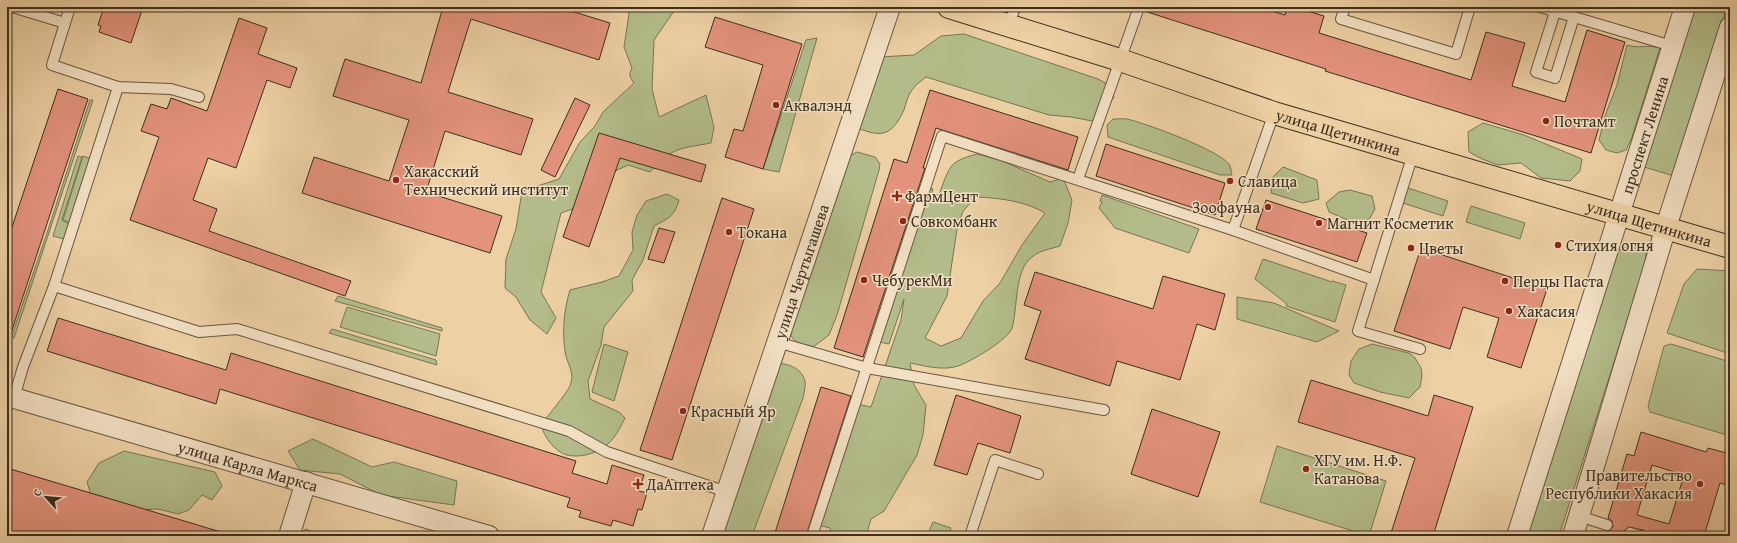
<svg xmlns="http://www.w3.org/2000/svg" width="1737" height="543" font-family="'Gentium Book Plus',serif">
	<rect width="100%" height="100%" fill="#edd0a4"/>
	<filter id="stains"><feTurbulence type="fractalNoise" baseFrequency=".005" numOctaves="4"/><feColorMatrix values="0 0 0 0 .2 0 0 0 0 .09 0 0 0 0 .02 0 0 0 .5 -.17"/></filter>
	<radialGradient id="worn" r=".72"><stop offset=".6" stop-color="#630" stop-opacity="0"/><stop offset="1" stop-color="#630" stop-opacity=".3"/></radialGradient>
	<g fill="#b3bc8a" stroke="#787655" fill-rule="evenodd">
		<path d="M 626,7 L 697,7 L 674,11 L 654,40 L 652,89 L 659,117 L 706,95 L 714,127 L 711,143 C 679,149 672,147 650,172 L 628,165 L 609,174 L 589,203 L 561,213 L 541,292 L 556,318 L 547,334 L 530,320 L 516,297 L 505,288 L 506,259 L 516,229 L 522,191 L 559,179 L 580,142 L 595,126 L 603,112 L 634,83 C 630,77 628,75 632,68 L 624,47 L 629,14 Z"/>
		<path d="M 1691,7 L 1727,7 L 1674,176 L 1641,166 Z"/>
		<path d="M 964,34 L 1098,79 L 1111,86 L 1114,97 L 1105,110 L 1092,121 L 1071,117 L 1049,115 L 926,77 C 921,81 915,85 912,90 C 908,95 906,103 904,110 C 890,139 880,137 852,126 L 880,57 L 914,55 L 941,36 Z"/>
		<path d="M 817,38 L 779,172 L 763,169 L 806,40 Z"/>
		<path d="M 1627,45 C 1640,49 1647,44 1660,48 L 1632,137 L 1626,150 L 1617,153 L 1606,150 L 1599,140 L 1606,113 L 1617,85 Z"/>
		<path d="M 90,100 L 93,100 L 14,338 L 11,338 L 48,230 Z"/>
		<path d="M 1113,119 C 1119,119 1126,118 1131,120 C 1150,125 1218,150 1229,164 C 1231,166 1231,172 1232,175 L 1220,175 L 1108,137 L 1107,125 Z"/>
		<path d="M 1483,123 L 1524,135 L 1582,159 L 1580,171 L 1570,181 L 1541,178 L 1521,163 L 1498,165 L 1482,159 L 1469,152 L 1468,132 Z"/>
		<path d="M 857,152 L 875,157 L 880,164 L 879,170 L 837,315 L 829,335 L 813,347 C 800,344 792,343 789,329 L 844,159 Z"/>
		<path d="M 977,154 L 1000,160 L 1050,182 L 1063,178 L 1072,200 L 1068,223 L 1060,246 C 1051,249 1040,250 1032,257 C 1014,270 1018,308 1012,328 C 1008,340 970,362 958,366 C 943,371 925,366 910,363 L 914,385 L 926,405 L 923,435 L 917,455 L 884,511 L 871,519 L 866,536 L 832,536 L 830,528 L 818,525 L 857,404 L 871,407 L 901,320 L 904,299 L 889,344 L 875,341 L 923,187 L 933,189 L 932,193 L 938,195 L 936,203 C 941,192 946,168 956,162 C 962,158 970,156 977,154 ZM 976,197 C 1000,198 1025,201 1045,213 L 1022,245 L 1000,283 L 983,301 L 961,338 L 941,346 L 925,338 L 947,296 L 957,229 L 963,211 Z"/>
		<path d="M 78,156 L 82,157 L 62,220 L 69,224 L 64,239 L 53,236 Z"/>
		<path d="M 83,156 L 92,159 L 71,223 L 63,220 Z"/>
		<path d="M 1283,167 L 1317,180 L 1319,199 L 1303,203 L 1271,193 L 1272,178 Z"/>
		<path d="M 1408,188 L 1448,201 L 1443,216 L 1403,203 Z"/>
		<path d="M 1350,190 L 1372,196 L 1375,209 L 1370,218 L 1359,225 L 1329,212 L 1326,203 L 1339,192 Z"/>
		<path d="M 667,194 L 679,200 C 674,217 669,218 654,226 L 643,260 L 632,280 L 633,291 L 604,327 L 601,345 L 588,381 L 590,399 L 619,412 L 625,418 C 619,430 614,440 603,448 C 594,454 578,458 567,455 C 555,452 544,437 541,425 C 549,414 564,397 570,386 C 576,372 566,363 565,351 C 562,330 564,310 570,290 L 602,282 L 619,276 L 633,250 L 632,232 L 637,215 L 646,201 Z"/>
		<path d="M 1102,195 L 1199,229 L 1189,253 L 1115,228 L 1099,208 L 1102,202 L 1100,201 Z"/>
		<path d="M 1471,206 L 1525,223 L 1520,239 L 1466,222 Z"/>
		<path d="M 1624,247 L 1634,247 L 1643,248 L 1646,253 L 1645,264 L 1559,536 L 1524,536 L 1616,253 Z"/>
		<path d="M 1263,259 L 1332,282 L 1332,281 L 1346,285 L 1335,322 L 1286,306 L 1287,304 L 1255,279 Z"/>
		<path d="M 1697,269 L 1730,271 L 1730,354 L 1667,333 L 1684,284 Z"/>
		<path d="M 338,296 L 442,328 L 442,331 L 335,301 Z"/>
		<path d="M 1237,297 L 1274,303 L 1339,331 L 1317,342 L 1237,319 Z"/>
		<path d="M 347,307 L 440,334 L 436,356 L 340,327 Z"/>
		<path d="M 332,329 L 436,360 L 437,365 L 329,333 Z"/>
		<path d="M 604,344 L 628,352 L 614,401 L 592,392 Z"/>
		<path d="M 1372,344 L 1409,353 L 1415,358 L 1421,368 L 1422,376 L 1420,387 L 1409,398 L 1380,392 L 1354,383 L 1349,375 L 1351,361 L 1359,349 Z"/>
		<path d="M 1671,344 L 1730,362 L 1730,436 L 1650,412 L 1648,406 L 1664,346 Z"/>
		<path d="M 776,363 C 788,364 801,367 805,381 C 806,385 804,393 803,398 L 752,536 L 715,536 Z"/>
		<path d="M 313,439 L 372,467 L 394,462 L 457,481 L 454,505 L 381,495 L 340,474 L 300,470 L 288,451 Z"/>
		<path d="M 1277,446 L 1386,481 L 1369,536 L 1260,502 Z"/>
		<path d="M 124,451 L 215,472 L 222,486 L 212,500 L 202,495 L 189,510 L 178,514 L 158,509 L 139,510 L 91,495 L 87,482 L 99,463 Z"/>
		<path d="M 933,522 L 951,528 L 949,536 L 927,536 Z"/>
		<path d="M 306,529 L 321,536 L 296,536 Z"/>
	</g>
	<g fill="#e3927c" stroke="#3c2f20" fill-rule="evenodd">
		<path d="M 104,7 L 143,7 L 131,43 L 99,32 L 101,26 L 98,25 Z"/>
		<path d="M 443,7 L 558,7 L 610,23 L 599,60 L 471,19 L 448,92 L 533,119 L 521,155 L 445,131 L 426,192 L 502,216 L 490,253 L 302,193 L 314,157 L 389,181 L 409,120 L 333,96 L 345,59 L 421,83 Z"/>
		<path d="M 1145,7 L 1259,7 L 1285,15 L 1287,7 L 1294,7 L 1324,16 L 1319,33 L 1471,80 L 1486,32 L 1525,43 L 1512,86 L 1565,102 L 1587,30 L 1625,42 L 1591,153 L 1325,71 L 1326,69 L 1144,11 Z"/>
		<path d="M 715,17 L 802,44 L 763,169 L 725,157 L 734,129 L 743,131 L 763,65 L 705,47 Z"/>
		<path d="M 239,18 L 267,28 L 258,54 L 297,68 L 290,88 L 267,80 L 236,168 L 208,158 L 193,200 L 217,209 L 209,231 L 351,281 L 345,296 L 130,220 L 159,137 L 141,131 L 151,104 L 167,109 L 171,98 L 207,111 Z"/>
		<path d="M 58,89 L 88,99 L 10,336 L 7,336 L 7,242 Z"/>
		<path d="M 930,90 L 1078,137 L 1068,170 L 936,128 L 923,168 L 925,168 L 863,357 L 834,348 L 894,159 L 907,163 Z"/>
		<path d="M 575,98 L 590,105 L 555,177 L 541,170 Z"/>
		<path d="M 599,133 L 706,165 L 701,182 L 620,158 L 589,247 L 563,237 Z"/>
		<path d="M 1106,144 L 1225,183 L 1215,215 L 1096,176 Z"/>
		<path d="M 722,198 L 754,209 L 672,460 L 640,450 Z"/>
		<path d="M 1266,200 L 1367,233 L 1357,262 L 1256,229 Z"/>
		<path d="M 659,228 L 675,232 L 664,263 L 648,259 Z"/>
		<path d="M 1421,248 L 1547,289 L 1521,368 L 1487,357 L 1499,318 L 1463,307 L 1450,349 L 1394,331 Z"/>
		<path d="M 1035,272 L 1153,309 L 1163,276 L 1225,294 L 1215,330 L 1197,324 L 1180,380 L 1117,361 L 1110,386 L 1025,359 L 1041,311 L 1024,305 Z"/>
		<path d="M 58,318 L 226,370 L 231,353 L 576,461 L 572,473 L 607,484 L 612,465 L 644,475 L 639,491 L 647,493 L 642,510 L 638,509 L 633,526 L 613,520 L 611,526 L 579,517 L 581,511 L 567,507 L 570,498 L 220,389 L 216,404 L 47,351 Z"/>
		<path d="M 1311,380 L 1428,416 L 1434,395 L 1473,407 L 1433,536 L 1390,536 L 1415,458 L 1298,422 Z"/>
		<path d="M 821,387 L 851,396 L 806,536 L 774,536 Z"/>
		<path d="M 956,395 L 1021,416 L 1010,453 L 978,443 L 967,475 L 934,465 Z"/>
		<path d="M 1152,409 L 1220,432 L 1198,497 L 1131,474 Z"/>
		<path d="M 1641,432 L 1706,452 L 1708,448 L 1730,454 L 1730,472 L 1726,485 L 1720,483 L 1704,536 L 1647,536 L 1646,532 L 1643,530 L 1629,527 L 1624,531 L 1624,536 L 1603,536 L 1604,531 L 1609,531 L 1613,527 L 1612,521 L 1608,518 L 1627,454 L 1634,456 ZM 1652,465 L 1684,475 L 1669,524 L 1637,515 Z"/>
		<path d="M 7,468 L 221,532 L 221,536 L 7,536 Z"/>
	</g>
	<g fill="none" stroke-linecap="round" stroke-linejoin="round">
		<defs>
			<g id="lane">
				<path d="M 12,7 L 65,23"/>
				<path d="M 70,7 L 52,65 L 118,87 L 171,89 L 199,97"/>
				<path d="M 1345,7 L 1341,19 L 1456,54 L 1470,7"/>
				<path d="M 1540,7 L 1574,17 L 1555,78 L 1536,72 L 1555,12"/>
				<path d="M 1574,17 L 1672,46"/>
				<path d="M 1009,25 L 1015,7"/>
				<path d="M 1413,154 L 1358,331 L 1420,349"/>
				<path d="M 1078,179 L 1139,7"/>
				<path d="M 1233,230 L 1274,113"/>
				<path d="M 54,286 L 199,332 L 237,329 L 569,431 L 607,452 L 727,492"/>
				<path d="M 777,342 L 867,368 L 1104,410"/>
				<path d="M 14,398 L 23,367 L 54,286 L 118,87"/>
				<path d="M 1579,516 L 1607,525"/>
				<path d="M 1630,533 L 1641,536"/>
				<path d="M 812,536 L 942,136 L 1233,230 L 1374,280"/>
				<path d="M 970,536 L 995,460 L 1038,474"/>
			</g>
			<g id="street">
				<path id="s1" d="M 7,396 L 489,536"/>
				<path d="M 289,536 L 306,482"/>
				<path id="s2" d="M 712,536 L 890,7"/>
				<path id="s3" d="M 1517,536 L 1685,7"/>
				<path d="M 1573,536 L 1666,227 L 1730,27"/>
			</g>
			<g id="primary">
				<path id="s4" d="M 949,7 L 1120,60 L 1274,113 L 1730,247"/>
			</g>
		</defs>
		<use href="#lane" stroke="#685741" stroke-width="12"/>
		<use href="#street" stroke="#685741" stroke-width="22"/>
		<use href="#primary" stroke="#3c2f20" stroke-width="24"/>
		<use href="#lane" stroke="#f3e0c4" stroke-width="10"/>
		<use href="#street" stroke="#f3e0c4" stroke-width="20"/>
		<use href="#primary" stroke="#edd0a4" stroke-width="22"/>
	</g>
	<g fill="#8f2418" stroke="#f3e0c4" stroke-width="1.5">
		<circle cx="776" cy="105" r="4"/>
		<circle cx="1546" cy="121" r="4"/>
		<circle cx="396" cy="180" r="4"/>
		<circle cx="1230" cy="181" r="4"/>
		<path d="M895 190h4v4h4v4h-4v4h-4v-4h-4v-4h4z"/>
		<circle cx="1268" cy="207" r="4"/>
		<circle cx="903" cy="221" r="4"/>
		<circle cx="1319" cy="223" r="4"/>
		<circle cx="729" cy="232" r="4"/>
		<circle cx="1558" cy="245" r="4"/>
		<circle cx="1411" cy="248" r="4"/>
		<circle cx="864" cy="280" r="4"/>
		<circle cx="1505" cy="281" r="4"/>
		<circle cx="1509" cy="311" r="4"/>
		<circle cx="683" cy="411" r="4"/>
		<circle cx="1306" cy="469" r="4"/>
		<path d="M636 478h4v4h4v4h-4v4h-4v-4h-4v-4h4z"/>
		<circle cx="1700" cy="484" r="4"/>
	</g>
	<g text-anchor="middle" stroke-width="3" stroke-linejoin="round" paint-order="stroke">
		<g font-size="16" fill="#3c2f20" stroke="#f3e0c4" text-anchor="start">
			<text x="784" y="111">Аквалэнд</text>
			<text x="1554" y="127">Почтамт</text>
			<text x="404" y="177">Хакасский<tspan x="404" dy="18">Технический институт</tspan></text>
			<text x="1238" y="187">Славица</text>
			<text x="905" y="202">ФармЦент</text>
			<text x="1260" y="213" text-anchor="end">Зоофауна</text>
			<text x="911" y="227">Совкомбанк</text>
			<text x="1327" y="229">Магнит Косметик</text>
			<text x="737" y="238">Токана</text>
			<text x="1566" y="251">Стихия огня</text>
			<text x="1419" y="254">Цветы</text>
			<text x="872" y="286">ЧебурекМи</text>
			<text x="1513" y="287">Перцы Паста</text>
			<text x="1517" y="317">Хакасия</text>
			<text x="691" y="417">Красный Яр</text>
			<text x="1314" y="466">ХГУ им. Н.Ф.<tspan x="1314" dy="18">Катанова</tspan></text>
			<text x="1692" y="481" text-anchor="end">Правительство<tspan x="1692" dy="18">Республики Хакасия</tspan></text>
			<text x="646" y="490">ДаАптека</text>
		</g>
		<g font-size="16" fill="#3c2f20" stroke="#f3e0c4">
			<text dy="6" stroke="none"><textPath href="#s4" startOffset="409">улица Щетинкина</textPath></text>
			<text dy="6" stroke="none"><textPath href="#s3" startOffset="421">проспект Ленина</textPath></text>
			<text dy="6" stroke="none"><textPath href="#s4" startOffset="733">улица Щетинкина</textPath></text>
			<text dy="6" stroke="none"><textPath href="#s2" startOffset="279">улица Чертыгашева</textPath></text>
			<text dy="6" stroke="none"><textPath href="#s1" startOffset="251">улица Карла Маркса</textPath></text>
		</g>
	</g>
	<rect width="1737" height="543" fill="none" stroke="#edd0a4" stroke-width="24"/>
	<rect x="8" y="8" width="1721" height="527" fill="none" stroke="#3c2f20" stroke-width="2"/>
	<rect x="12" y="12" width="1713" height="519" fill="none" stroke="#3c2f20"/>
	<g transform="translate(46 497) rotate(297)" stroke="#f3e0c4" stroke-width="3" paint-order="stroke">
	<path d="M0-3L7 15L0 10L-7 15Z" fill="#3c2f20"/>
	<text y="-6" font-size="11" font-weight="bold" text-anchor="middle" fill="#3c2f20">С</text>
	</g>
	<rect width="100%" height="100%" filter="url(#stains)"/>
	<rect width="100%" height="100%" fill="url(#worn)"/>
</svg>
